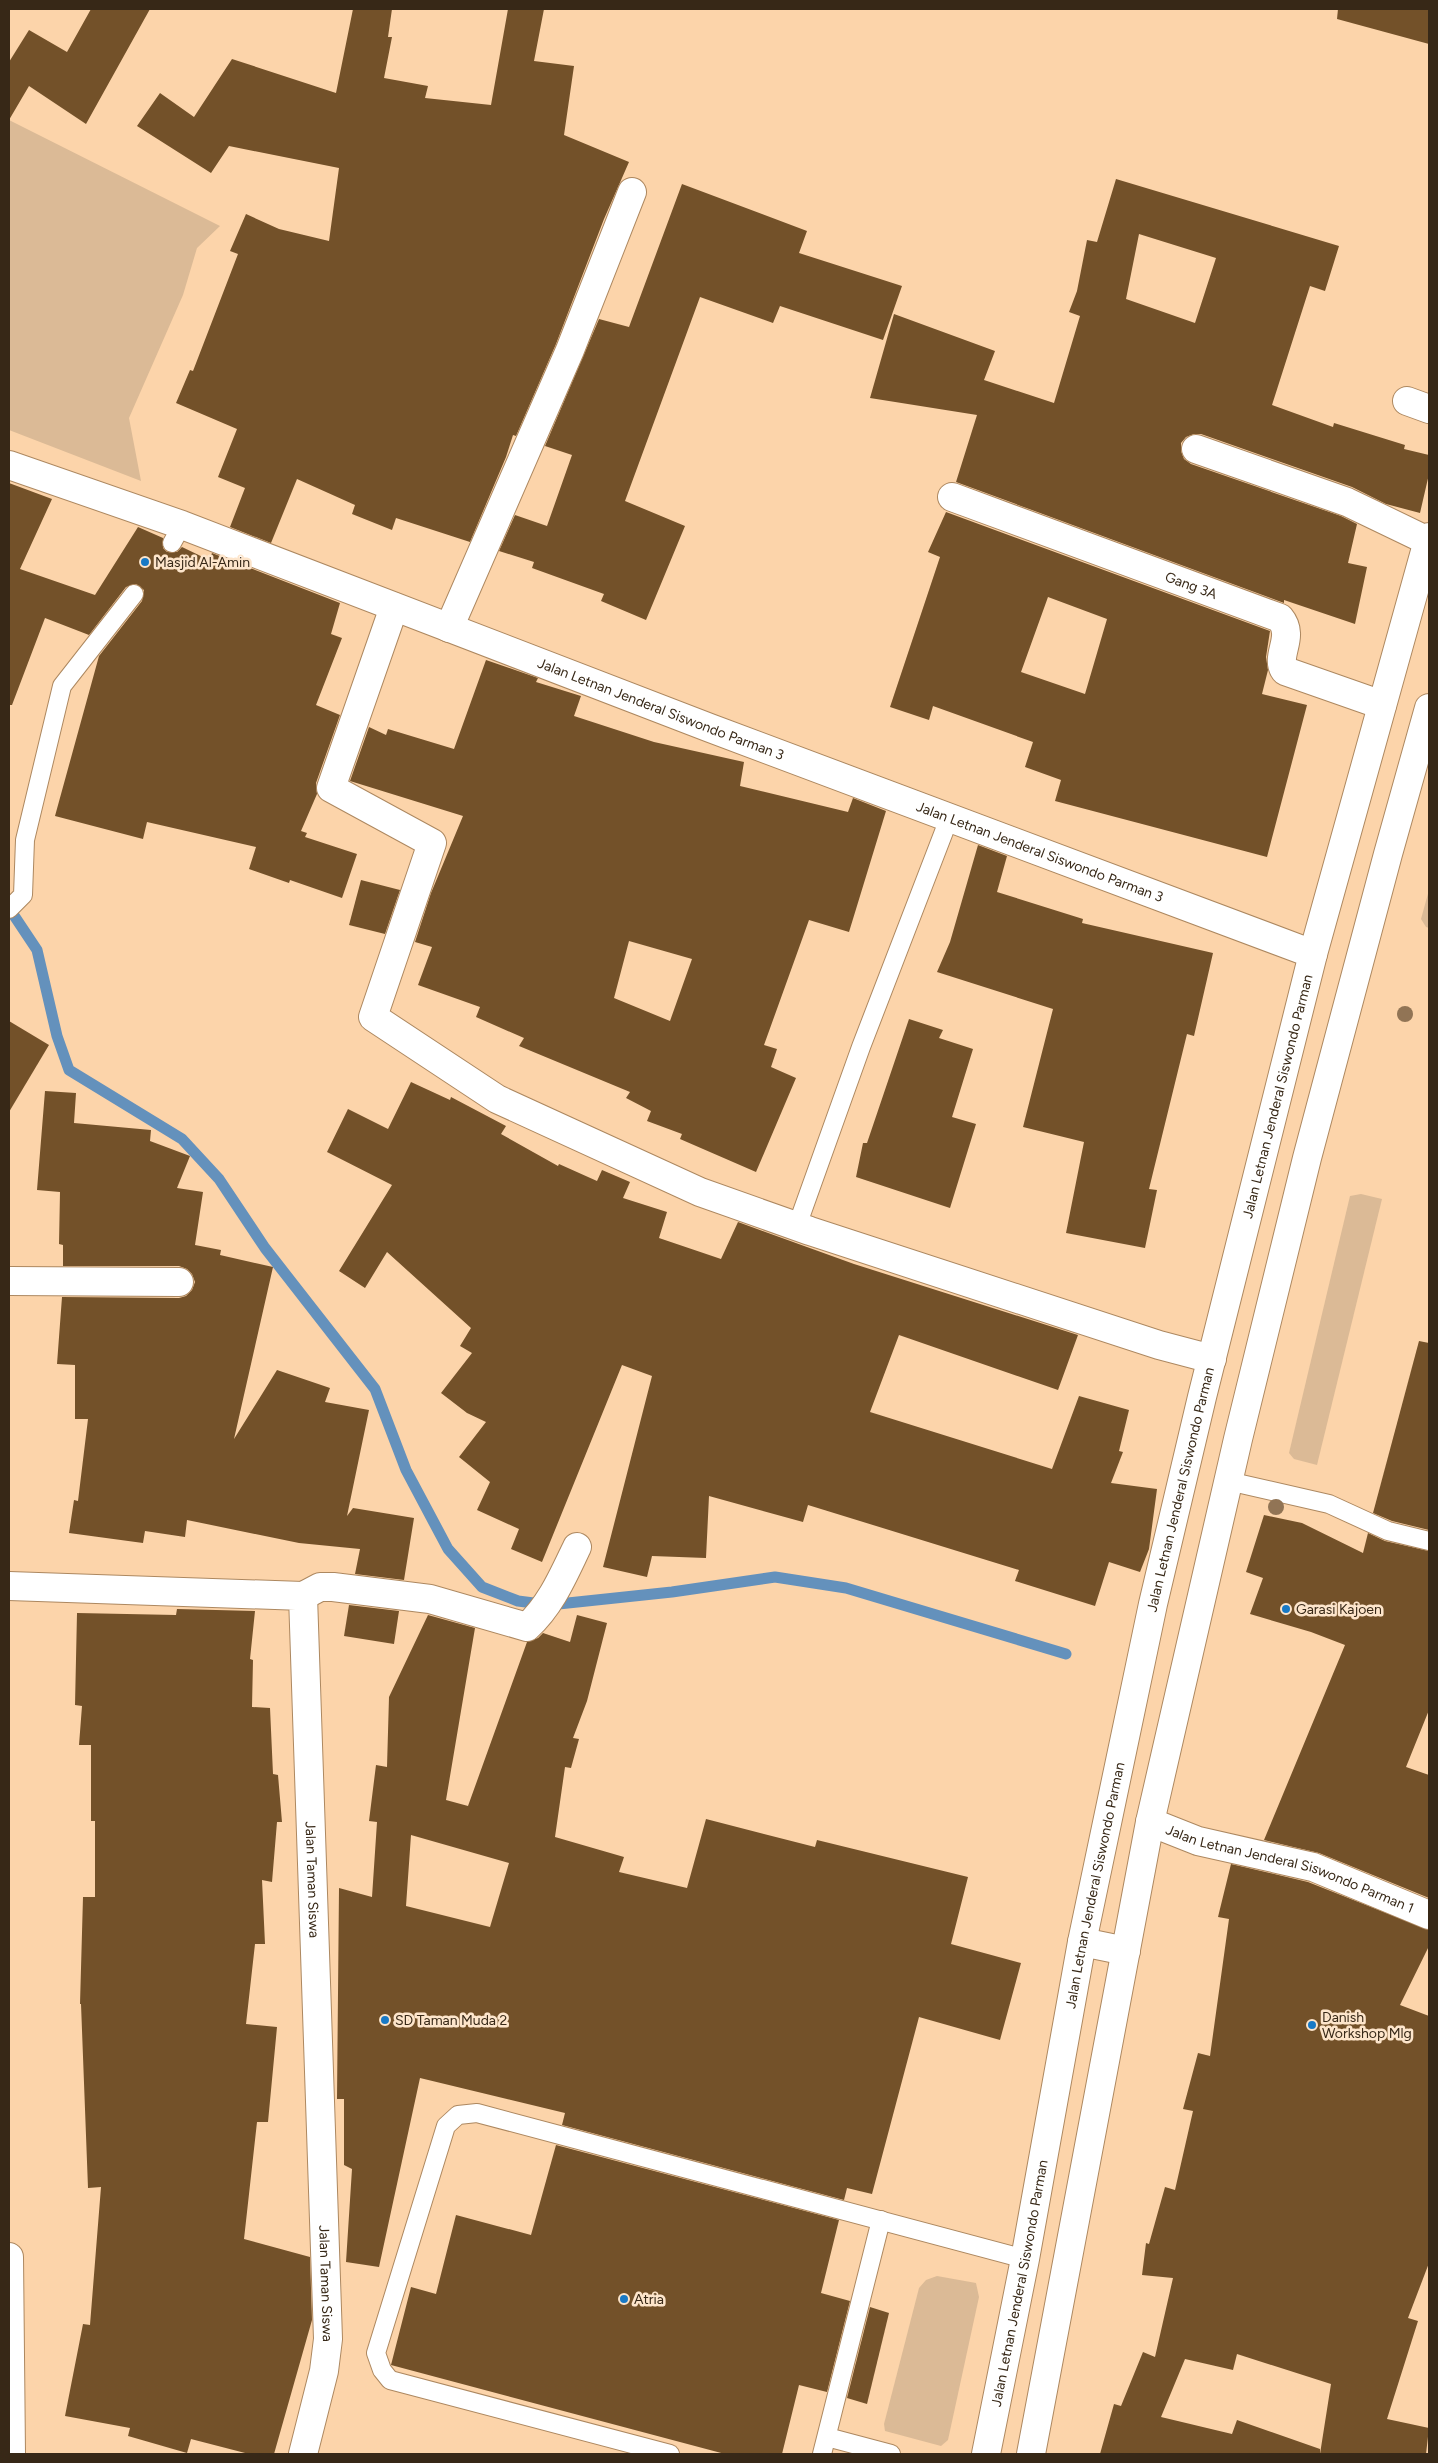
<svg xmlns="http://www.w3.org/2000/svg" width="1438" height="2463" font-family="Figtree,sans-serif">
	<rect width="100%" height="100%" fill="#fcd4aa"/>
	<g fill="#dbba96">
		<path d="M 9,120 L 220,226 L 197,248 L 183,295 L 129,418 L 141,481 L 9,430 Z"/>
		<path d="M 1429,890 L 1429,928 L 1426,927 L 1421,919 Z"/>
		<path d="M 1361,1194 L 1382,1199 L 1317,1465 L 1294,1459 L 1289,1453 L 1350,1196 Z"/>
		<path d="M 937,2276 L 976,2283 L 979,2297 L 948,2440 L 941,2446 L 885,2431 L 884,2424 L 919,2288 L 926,2280 Z"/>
	</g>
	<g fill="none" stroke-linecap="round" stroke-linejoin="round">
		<path stroke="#6491bc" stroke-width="11" d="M 9,908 L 37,950 L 57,1036 L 69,1070 L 182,1139 L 219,1179 L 265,1248 L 375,1389 L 406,1470 L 448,1549 L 482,1587 L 518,1601 L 549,1605 L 672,1592 L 775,1577 L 846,1588 L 1066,1654"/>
	</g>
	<g fill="#735129" fill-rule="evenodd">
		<path d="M 91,9 L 150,9 L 86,124 L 29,86 L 9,120 L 9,62 L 29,30 L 67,52 Z"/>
		<path d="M 353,9 L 392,9 L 388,37 L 392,37 L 384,78 L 428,86 L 425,98 L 491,105 L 508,9 L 544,9 L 534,61 L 574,66 L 564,135 L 629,162 L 604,219 L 556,344 L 516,436 L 513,435 L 506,457 L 470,542 L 396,518 L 392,530 L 352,514 L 355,505 L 297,479 L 271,543 L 230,527 L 245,488 L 218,477 L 237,429 L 176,403 L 190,370 L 193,371 L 238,254 L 230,251 L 246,214 L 279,229 L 329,241 L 339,168 L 229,146 L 211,173 L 137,126 L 160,93 L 194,117 L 232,59 L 336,93 Z"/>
		<path d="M 1338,9 L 1429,9 L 1429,44 L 1337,19 Z"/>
		<path d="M 1116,179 L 1339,246 L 1325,291 L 1310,286 L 1272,405 L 1333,427 L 1334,423 L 1405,445 L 1404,449 L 1429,455 L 1429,474 L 1420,513 L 1386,504 L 1352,487 L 1201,434 L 1194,434 L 1186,437 L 1181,443 L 1181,451 L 1184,459 L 1191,464 L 1341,516 L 1357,524 L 1348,563 L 1367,567 L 1355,624 L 1284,600 L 1284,603 L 956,482 L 977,415 L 870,398 L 894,314 L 995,351 L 984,380 L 1054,403 L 1080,316 L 1069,312 L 1077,291 L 1087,240 L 1097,242 ZM 1139,234 L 1216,258 L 1195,323 L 1126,299 Z"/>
		<path d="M 682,184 L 807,231 L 799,253 L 902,286 L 883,340 L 780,306 L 773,323 L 700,297 L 625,501 L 685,526 L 646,620 L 601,601 L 604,594 L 532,568 L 534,562 L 499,551 L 515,515 L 547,526 L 572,455 L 545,446 L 599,319 L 629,327 Z"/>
		<path d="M 9,483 L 52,499 L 20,569 L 95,595 L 138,527 L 163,538 L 163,548 L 167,552 L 177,552 L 182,547 L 209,560 L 212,553 L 340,603 L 331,634 L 342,638 L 316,705 L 340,715 L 316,783 L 317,794 L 301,831 L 307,833 L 305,837 L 357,854 L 342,898 L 290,880 L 289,883 L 249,869 L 256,847 L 147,822 L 143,839 L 55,816 L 99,656 L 142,601 L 144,590 L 136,584 L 126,587 L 89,635 L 45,618 L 12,705 L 9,705 Z"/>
		<path d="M 946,512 L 1270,631 L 1266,657 L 1268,670 L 1262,694 L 1307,705 L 1267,857 L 1055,801 L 1061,780 L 1025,767 L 1033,742 L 933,706 L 929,720 L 890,707 L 940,557 L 928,552 ZM 1048,597 L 1107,619 L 1085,694 L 1021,672 Z"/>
		<path d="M 486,660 L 538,678 L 536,682 L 581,696 L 574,716 L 654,742 L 744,762 L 740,786 L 848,812 L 853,798 L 886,811 L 849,932 L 809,920 L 764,1045 L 777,1049 L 771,1067 L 796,1078 L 756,1172 L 680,1139 L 682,1134 L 647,1121 L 651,1111 L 626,1098 L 630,1092 L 519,1046 L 524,1038 L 476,1017 L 480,1007 L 418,985 L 432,947 L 415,942 L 431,893 L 463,816 L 350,781 L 369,727 L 386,735 L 388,729 L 454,749 ZM 629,941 L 692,959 L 670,1021 L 614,998 Z"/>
		<path d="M 978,845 L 1007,856 L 997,892 L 1083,919 L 1082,923 L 1213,953 L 1194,1036 L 1187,1034 L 1149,1189 L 1157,1190 L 1145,1248 L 1066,1233 L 1084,1142 L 1023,1127 L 1053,1009 L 937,972 L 950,942 Z"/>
		<path d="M 361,880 L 400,890 L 385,934 L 349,925 Z"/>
		<path d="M 909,1019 L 943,1030 L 939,1038 L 973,1049 L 952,1117 L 976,1124 L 950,1208 L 856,1177 L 863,1143 L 867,1143 Z"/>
		<path d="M 9,1021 L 49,1045 L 9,1112 Z"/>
		<path d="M 411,1082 L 450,1100 L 451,1097 L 506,1126 L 501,1134 L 558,1166 L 559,1164 L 597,1181 L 602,1170 L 630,1182 L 623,1198 L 667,1212 L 659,1238 L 721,1259 L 738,1222 L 854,1264 L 1078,1335 L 1058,1390 L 899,1335 L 870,1412 L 1052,1469 L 1079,1396 L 1129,1410 L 1119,1451 L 1123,1452 L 1111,1483 L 1157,1489 L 1149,1549 L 1140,1572 L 1109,1562 L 1095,1606 L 1015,1581 L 1019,1570 L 808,1505 L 803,1522 L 709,1496 L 706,1558 L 652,1556 L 647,1577 L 603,1567 L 652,1376 L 622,1365 L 542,1562 L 511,1549 L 519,1529 L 477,1510 L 490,1482 L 459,1457 L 486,1422 L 467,1413 L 441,1393 L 472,1353 L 460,1346 L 471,1328 L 387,1252 L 365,1288 L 339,1271 L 392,1185 L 327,1152 L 348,1109 L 388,1129 Z"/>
		<path d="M 45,1091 L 76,1093 L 74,1123 L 151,1130 L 150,1141 L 190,1156 L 177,1188 L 203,1192 L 195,1245 L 221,1250 L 220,1255 L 273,1267 L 234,1439 L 277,1370 L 330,1388 L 325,1402 L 369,1410 L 347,1516 L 353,1508 L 414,1518 L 404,1580 L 355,1574 L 360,1549 L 299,1543 L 187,1520 L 185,1537 L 145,1531 L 143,1543 L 69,1533 L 74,1500 L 78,1501 L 88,1419 L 75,1419 L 75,1365 L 57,1364 L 62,1297 L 179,1298 L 186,1296 L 192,1290 L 195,1282 L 192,1274 L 187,1269 L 179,1266 L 63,1266 L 63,1245 L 59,1244 L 60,1192 L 37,1190 Z"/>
		<path d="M 1419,1341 L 1429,1343 L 1429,1530 L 1392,1521 L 1373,1513 Z"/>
		<path d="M 1264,1515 L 1302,1523 L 1363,1553 L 1368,1533 L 1385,1541 L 1429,1551 L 1429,1710 L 1406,1767 L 1429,1775 L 1429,1898 L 1319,1853 L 1264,1840 L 1345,1645 L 1311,1632 L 1250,1614 L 1263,1578 L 1246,1572 Z"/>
		<path d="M 349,1605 L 399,1611 L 394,1644 L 344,1636 Z"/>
		<path d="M 177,1609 L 255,1611 L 250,1659 L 253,1660 L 252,1707 L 270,1708 L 273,1774 L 278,1775 L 282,1822 L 277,1822 L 272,1882 L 262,1880 L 265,1944 L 255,1944 L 246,2024 L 277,2027 L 268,2122 L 257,2122 L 244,2239 L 310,2257 L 312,2320 L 274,2454 L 249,2454 L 191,2439 L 187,2453 L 128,2436 L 130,2428 L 65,2416 L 83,2324 L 90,2325 L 101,2187 L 88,2188 L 81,2004 L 80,2004 L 83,1897 L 95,1897 L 95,1821 L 91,1821 L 91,1745 L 79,1745 L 82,1706 L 75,1705 L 77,1613 L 176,1615 Z"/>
		<path d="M 428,1615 L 475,1628 L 446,1800 L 468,1806 L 527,1642 L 538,1638 L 543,1633 L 570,1642 L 577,1615 L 607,1623 L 587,1701 L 573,1738 L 579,1739 L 571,1768 L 565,1767 L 555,1837 L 624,1857 L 619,1872 L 687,1888 L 706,1819 L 815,1847 L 817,1840 L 968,1877 L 951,1944 L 1021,1963 L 1000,2040 L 919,2017 L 872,2194 L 847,2188 L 844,2200 L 562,2125 L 565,2113 L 420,2078 L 379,2267 L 346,2262 L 352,2169 L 344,2165 L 344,2099 L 337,2099 L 339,1888 L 372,1897 L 377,1822 L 369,1821 L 376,1765 L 387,1767 L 389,1697 ZM 411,1835 L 509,1863 L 490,1927 L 406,1906 Z"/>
		<path d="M 1231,1864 L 1308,1882 L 1429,1930 L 1429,1946 L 1400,2005 L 1429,2016 L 1429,2263 L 1408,2318 L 1418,2321 L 1387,2419 L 1429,2428 L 1426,2454 L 1320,2454 L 1331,2384 L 1237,2354 L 1233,2370 L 1185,2359 L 1161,2417 L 1232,2434 L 1237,2420 L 1320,2449 L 1320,2454 L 1100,2454 L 1114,2404 L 1121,2406 L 1143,2352 L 1155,2357 L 1173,2278 L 1142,2275 L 1146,2243 L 1149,2244 L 1165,2187 L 1175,2190 L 1193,2111 L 1183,2109 L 1198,2053 L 1210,2056 L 1229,1919 L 1218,1917 Z"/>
		<path d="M 556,2145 L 839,2220 L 821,2293 L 850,2301 L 827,2392 L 799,2385 L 782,2454 L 725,2454 L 391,2365 L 411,2287 L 436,2294 L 456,2215 L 531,2235 Z"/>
		<path d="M 870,2307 L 889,2313 L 867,2404 L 847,2398 Z"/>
	</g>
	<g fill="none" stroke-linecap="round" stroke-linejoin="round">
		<defs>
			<g id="service">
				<path d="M 172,543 L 182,525"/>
				<path d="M 9,909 L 23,895 L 25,840 L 62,686 L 134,594"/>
				<path d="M 797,1226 L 861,1047 L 950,816"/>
				<path d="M 1228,1481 L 1329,1504 L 1388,1531 L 1429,1541"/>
				<path d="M 827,2437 L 891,2454"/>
				<path d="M 670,2454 L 390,2380 L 382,2370 L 376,2353 L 446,2126 L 458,2115 L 477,2113 L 1025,2259"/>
				<path d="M 822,2454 L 881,2220"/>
			</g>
			<g id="minor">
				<path d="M 1407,401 L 1429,409"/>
				<path d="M 1196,449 L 1347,502 L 1428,541"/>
				<path id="s1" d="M 952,497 L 1280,618 C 1296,637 1274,656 1285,671 L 1382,705"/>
				<path d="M 394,607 L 331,788 L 432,843 L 373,1017 L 497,1099 L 700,1192 L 810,1231 L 1159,1345 L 1212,1359"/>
				<path d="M 449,628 L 570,350 L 632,192"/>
				<path d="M 9,1281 L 179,1282"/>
				<path id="s2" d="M 9,1586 L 303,1596 L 328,2339 L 324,2371 L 303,2454"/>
				<path d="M 303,1596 L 320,1587 L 333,1587 L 430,1599 L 527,1627 C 551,1605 563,1576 577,1547"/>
				<path id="s3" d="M 1150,1822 L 1198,1841 L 1313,1867 L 1429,1915"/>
				<path d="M 9,2257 L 11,2454"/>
			</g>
			<g id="tertiary">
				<path id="s4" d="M 9,465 L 182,525 L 710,728 L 1313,954"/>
			</g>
			<g id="primary">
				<path d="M 1082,1942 L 1126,1951"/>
				<path id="s5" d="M 986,2454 L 1025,2259 L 1082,1942 L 1153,1604 L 1202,1397 L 1313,954 L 1429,537"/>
				<path d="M 1031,2454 L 1150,1822 L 1238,1439 L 1307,1158 L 1388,854 L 1429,708"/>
			</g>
		</defs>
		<use href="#service" stroke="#ad8860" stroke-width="20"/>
		<use href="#minor" stroke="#ad8860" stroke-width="30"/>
		<use href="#tertiary" stroke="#ad8860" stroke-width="30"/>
		<use href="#primary" stroke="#ad8860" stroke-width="30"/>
		<use href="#service" stroke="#fff" stroke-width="18"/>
		<use href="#minor" stroke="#fff" stroke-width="28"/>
		<use href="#tertiary" stroke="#fff" stroke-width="28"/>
		<use href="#primary" stroke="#fff" stroke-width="28"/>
	</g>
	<g fill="#917455">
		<circle cx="1405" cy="1014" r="8"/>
		<circle cx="1276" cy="1507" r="8"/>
	</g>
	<g fill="#1879c5" stroke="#fde5cb" stroke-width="2">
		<circle cx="145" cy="562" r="5"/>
		<circle cx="1286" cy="1609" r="5"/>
		<circle cx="385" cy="2020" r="5"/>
		<circle cx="1312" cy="2025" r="5"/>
		<circle cx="624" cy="2299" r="5"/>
	</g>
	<g text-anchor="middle" stroke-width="5" stroke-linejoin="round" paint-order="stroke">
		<g font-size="14" fill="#372817" stroke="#fde5cb" text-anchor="start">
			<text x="155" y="567">Masjid Al-Amin</text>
			<text x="1296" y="1614">Garasi Kajoen</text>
			<text x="1322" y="2022">Danish<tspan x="1322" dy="16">Workshop Mlg</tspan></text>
			<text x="395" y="2025">SD Taman Muda 2</text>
			<text x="634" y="2304">Atria</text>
		</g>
		<g font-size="14" fill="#372817" stroke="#fde5cb">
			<text dy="5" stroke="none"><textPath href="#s1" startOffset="255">Gang 3A</textPath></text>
			<text dy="5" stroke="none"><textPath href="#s4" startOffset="696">Jalan Letnan Jenderal Siswondo Parman 3</textPath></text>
			<text dy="5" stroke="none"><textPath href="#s4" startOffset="1101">Jalan Letnan Jenderal Siswondo Parman 3</textPath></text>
			<text dy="5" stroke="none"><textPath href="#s5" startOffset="1389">Jalan Letnan Jenderal Siswondo Parman</textPath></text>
			<text dy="5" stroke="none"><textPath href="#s5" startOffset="984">Jalan Letnan Jenderal Siswondo Parman</textPath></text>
			<text dy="5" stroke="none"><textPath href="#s3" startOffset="148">Jalan Letnan Jenderal Siswondo Parman 1</textPath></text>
			<text dy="5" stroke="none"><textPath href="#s2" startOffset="578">Jalan Taman Siswa</textPath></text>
			<text dy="5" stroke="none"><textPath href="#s5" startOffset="579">Jalan Letnan Jenderal Siswondo Parman</textPath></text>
			<text dy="5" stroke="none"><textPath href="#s5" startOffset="174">Jalan Letnan Jenderal Siswondo Parman</textPath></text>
			<text dy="5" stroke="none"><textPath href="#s2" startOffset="982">Jalan Taman Siswa</textPath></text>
		</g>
	</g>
	<rect width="1438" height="2463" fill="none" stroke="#372817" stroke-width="20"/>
</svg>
